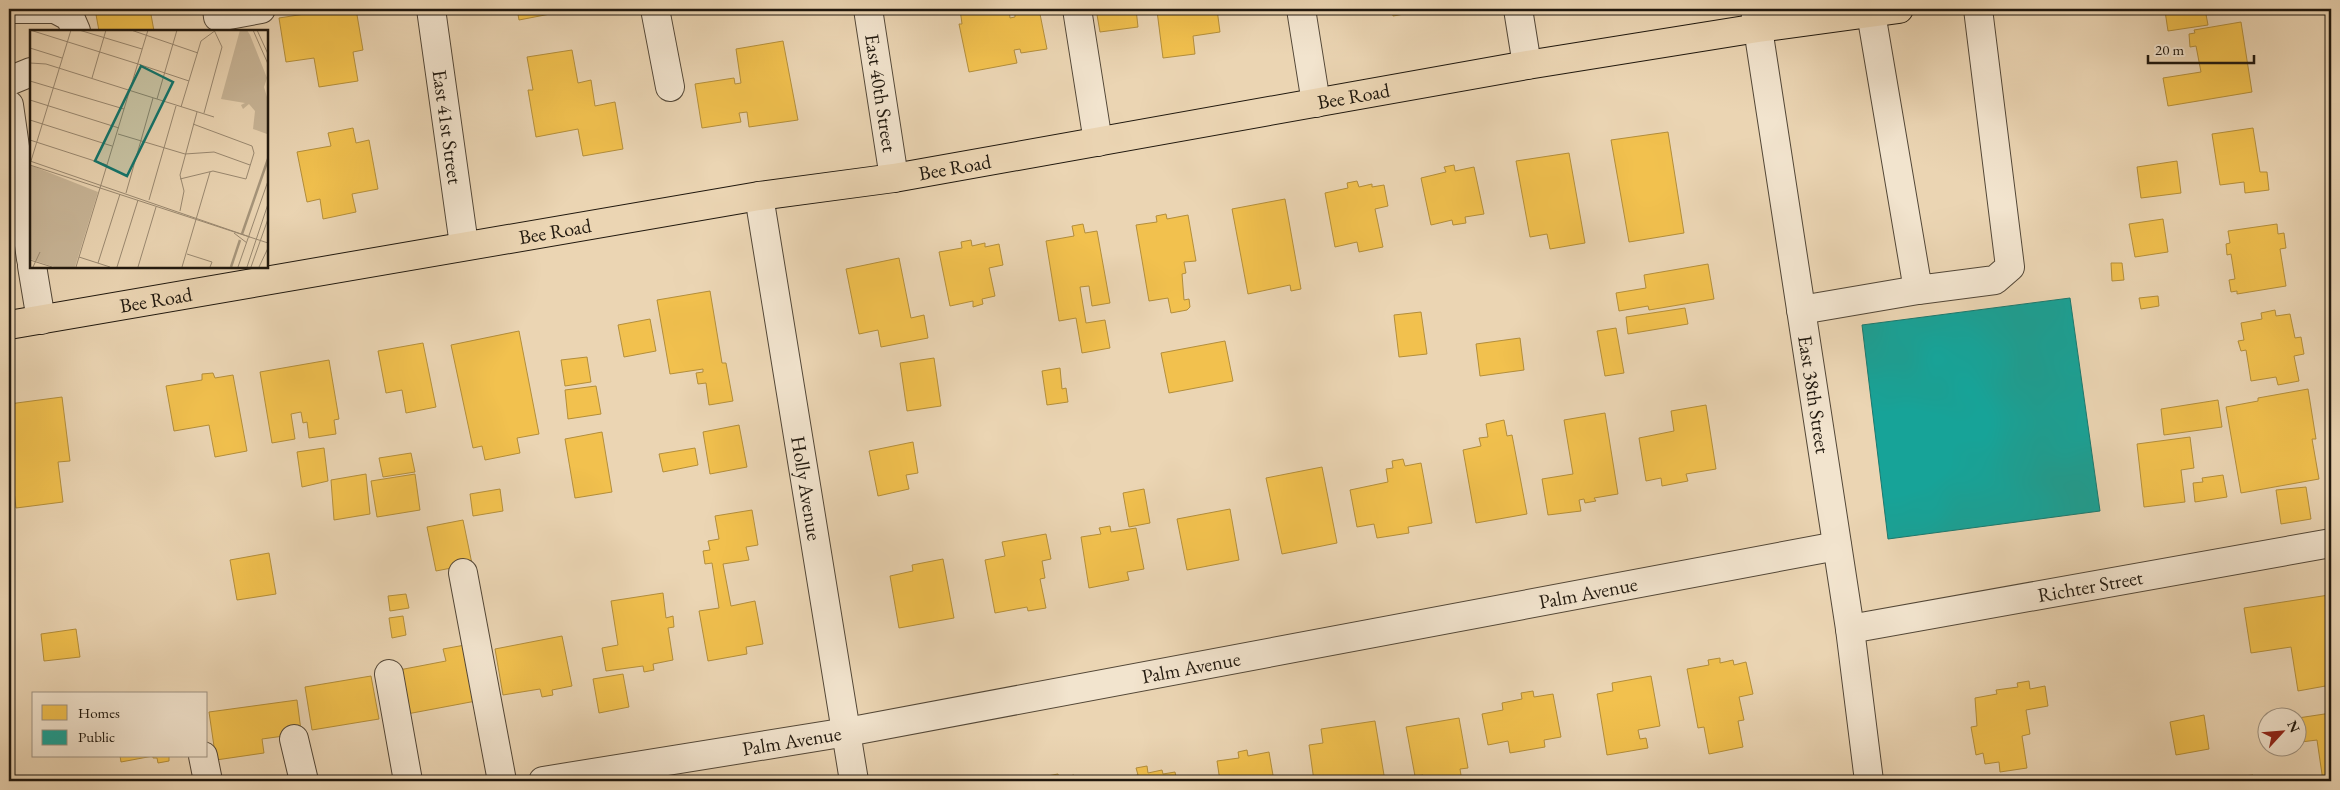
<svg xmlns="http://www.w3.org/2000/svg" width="2340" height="790" font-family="'EB Garamond',serif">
	<rect width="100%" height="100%" fill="#ebd5b3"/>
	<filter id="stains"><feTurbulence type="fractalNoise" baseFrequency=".004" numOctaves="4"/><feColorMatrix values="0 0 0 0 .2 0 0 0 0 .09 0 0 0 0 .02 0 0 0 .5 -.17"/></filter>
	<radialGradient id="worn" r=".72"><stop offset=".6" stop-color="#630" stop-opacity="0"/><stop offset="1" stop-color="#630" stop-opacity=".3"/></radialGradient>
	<g fill="#f2c14e" stroke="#b38e3b">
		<path d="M 95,9 L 150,9 L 154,31 L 99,31 Z"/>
		<path d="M 190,9 L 204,9 L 204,11 L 190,13 Z"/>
		<path d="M 337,9 L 356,9 L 363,50 L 353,52 L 358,81 L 319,87 L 314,58 L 286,62 L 279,18 Z"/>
		<path d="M 517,9 L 576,9 L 519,20 Z"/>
		<path d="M 960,9 L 1009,9 L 1010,18 L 1015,17 L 1015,13 L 1039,9 L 1047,49 L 1021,53 L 1020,49 L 1014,50 L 1017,63 L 969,72 L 959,24 L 962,24 Z"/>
		<path d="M 1096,9 L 1136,9 L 1138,27 L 1100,32 Z"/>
		<path d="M 1168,9 L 1217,9 L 1220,32 L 1193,36 L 1195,54 L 1163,58 L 1157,11 Z"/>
		<path d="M 1392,9 L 1428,9 L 1428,10 L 1393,16 Z"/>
		<path d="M 2182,9 L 2205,9 L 2208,25 L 2168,31 L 2165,11 Z"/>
		<path d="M 2241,22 L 2252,92 L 2168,106 L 2163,78 L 2201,72 L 2196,46 L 2190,47 L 2189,34 L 2195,33 L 2194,30 Z"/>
		<path d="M 783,41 L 798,120 L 749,127 L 747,112 L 739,113 L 741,122 L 702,128 L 695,84 L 734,78 L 735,84 L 741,83 L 736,49 Z"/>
		<path d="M 572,50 L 578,83 L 591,80 L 595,106 L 615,102 L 623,149 L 583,156 L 578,129 L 536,137 L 528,90 L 533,90 L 527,57 Z"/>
		<path d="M 353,128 L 356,143 L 369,140 L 378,189 L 352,194 L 356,212 L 323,219 L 320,199 L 307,202 L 297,152 L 331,146 L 328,133 Z"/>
		<path d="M 2253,128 L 2260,172 L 2267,172 L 2269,190 L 2245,193 L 2244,182 L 2220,185 L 2212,134 Z"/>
		<path d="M 1668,132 L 1684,233 L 1629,242 L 1611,140 Z"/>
		<path d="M 1569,153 L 1585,243 L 1550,249 L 1547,234 L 1530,237 L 1516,161 Z"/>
		<path d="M 2177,161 L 2181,193 L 2141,198 L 2137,167 Z"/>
		<path d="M 1454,165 L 1455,171 L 1474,167 L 1484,214 L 1465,217 L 1466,223 L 1453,225 L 1452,220 L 1431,225 L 1421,178 L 1446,172 L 1444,167 Z"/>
		<path d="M 1357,181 L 1359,187 L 1372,184 L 1372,187 L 1384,185 L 1388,206 L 1375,209 L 1383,247 L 1359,252 L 1357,242 L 1335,247 L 1325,193 L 1348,188 L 1347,183 Z"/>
		<path d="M 1285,199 L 1301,289 L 1291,291 L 1290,285 L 1248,294 L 1232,209 Z"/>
		<path d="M 1166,214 L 1167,219 L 1188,215 L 1196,261 L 1184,262 L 1186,273 L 1182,274 L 1184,300 L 1189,299 L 1190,307 L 1187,310 L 1171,313 L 1168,298 L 1149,301 L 1136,225 L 1157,222 L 1156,216 Z"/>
		<path d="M 2163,219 L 2168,252 L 2135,257 L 2129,224 Z"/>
		<path d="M 1083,224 L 1085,233 L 1097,231 L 1110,303 L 1092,306 L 1089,286 L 1080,287 L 1086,323 L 1105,320 L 1110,348 L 1082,353 L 1076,318 L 1059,321 L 1046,241 L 1074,236 L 1072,226 Z"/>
		<path d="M 2277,224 L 2278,234 L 2284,233 L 2286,248 L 2280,249 L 2286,286 L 2237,294 L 2237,291 L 2231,292 L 2229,280 L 2235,279 L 2231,254 L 2227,255 L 2226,244 L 2230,243 L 2228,231 Z"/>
		<path d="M 971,240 L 972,246 L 985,243 L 985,247 L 999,244 L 1003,265 L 989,268 L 995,296 L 982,299 L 983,304 L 973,307 L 973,301 L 950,306 L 939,252 L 962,248 L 961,242 Z"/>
		<path d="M 899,258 L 911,318 L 924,315 L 928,338 L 881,347 L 878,330 L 859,334 L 846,269 Z"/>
		<path d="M 2111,263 L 2122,263 L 2124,280 L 2112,281 Z"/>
		<path d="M 1708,264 L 1714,299 L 1649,310 L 1648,306 L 1619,311 L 1616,293 L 1646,288 L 1644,275 Z"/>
		<path d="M 710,291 L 722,363 L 726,363 L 733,401 L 709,405 L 706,383 L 698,384 L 696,373 L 703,372 L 703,369 L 670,374 L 657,300 Z"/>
		<path d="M 2158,296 L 2159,306 L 2141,309 L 2139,298 Z"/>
		<path d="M 1685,308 L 1688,324 L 1628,334 L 1626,317 Z"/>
		<path d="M 2275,310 L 2276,316 L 2290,314 L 2295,338 L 2301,337 L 2304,354 L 2294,356 L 2299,381 L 2278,385 L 2276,377 L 2251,381 L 2246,350 L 2241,351 L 2238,341 L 2244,340 L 2241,323 L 2262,319 L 2261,313 Z"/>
		<path d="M 1421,312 L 1427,354 L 1399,357 L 1394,315 Z"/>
		<path d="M 650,319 L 656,351 L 624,357 L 618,325 Z"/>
		<path d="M 1616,328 L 1624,373 L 1605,376 L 1597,331 Z"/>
		<path d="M 519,331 L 539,434 L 517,438 L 520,453 L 485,460 L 482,446 L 473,448 L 451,345 Z"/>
		<path d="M 1520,338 L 1524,370 L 1480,376 L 1476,344 Z"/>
		<path d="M 1225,341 L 1233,381 L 1169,393 L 1161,353 Z"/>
		<path d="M 423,343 L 436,407 L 406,413 L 402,390 L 386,393 L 378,351 Z"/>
		<path d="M 587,357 L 591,382 L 565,386 L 561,360 Z"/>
		<path d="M 934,358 L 941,406 L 907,411 L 900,363 Z"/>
		<path d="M 329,360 L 339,419 L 334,420 L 336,434 L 309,438 L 307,422 L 303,423 L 301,412 L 291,414 L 295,439 L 272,443 L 260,372 Z"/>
		<path d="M 1060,368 L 1062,389 L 1066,388 L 1068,402 L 1047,405 L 1042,371 Z"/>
		<path d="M 213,373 L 215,378 L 233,375 L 247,451 L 215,457 L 209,425 L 174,431 L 166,386 L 202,380 L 202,374 Z"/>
		<path d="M 596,386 L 601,414 L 568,419 L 565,390 Z"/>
		<path d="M 2308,389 L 2316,439 L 2312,439 L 2319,479 L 2241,493 L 2226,407 L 2258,401 L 2258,398 Z"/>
		<path d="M 62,397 L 70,461 L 58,462 L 63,502 L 16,508 L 13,483 L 9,483 L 9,404 Z"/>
		<path d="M 2218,400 L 2222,427 L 2164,435 L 2161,409 Z"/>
		<path d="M 1706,405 L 1716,469 L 1686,474 L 1688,481 L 1662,486 L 1661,478 L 1646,481 L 1639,438 L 1674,431 L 1671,411 Z"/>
		<path d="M 1605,413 L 1618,494 L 1594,498 L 1596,501 L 1585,503 L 1584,499 L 1579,500 L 1581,511 L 1548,515 L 1542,479 L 1573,474 L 1564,420 Z"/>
		<path d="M 1504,420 L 1507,436 L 1512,435 L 1527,514 L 1476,523 L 1463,450 L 1481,446 L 1479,438 L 1488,437 L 1486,424 Z"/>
		<path d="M 739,425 L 747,467 L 710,474 L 703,432 Z"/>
		<path d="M 602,432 L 612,492 L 575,498 L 565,439 Z"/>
		<path d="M 2190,437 L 2194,468 L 2181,470 L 2185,502 L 2144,507 L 2137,444 Z"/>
		<path d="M 913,442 L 918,473 L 906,475 L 909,489 L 878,496 L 869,451 Z"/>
		<path d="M 324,448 L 328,481 L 302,487 L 297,452 Z"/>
		<path d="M 695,448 L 698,465 L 663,472 L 659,454 Z"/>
		<path d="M 411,453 L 415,472 L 383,477 L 379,458 Z"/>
		<path d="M 1403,459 L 1405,466 L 1421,463 L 1432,523 L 1408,527 L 1409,533 L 1377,538 L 1374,524 L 1357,527 L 1350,490 L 1388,482 L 1386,469 L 1393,468 L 1392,461 Z"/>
		<path d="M 1322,467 L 1337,543 L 1282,554 L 1266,478 Z"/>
		<path d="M 366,474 L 370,514 L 334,520 L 331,480 Z"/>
		<path d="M 415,474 L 420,510 L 377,517 L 371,481 Z"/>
		<path d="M 2223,475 L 2227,497 L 2195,502 L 2193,483 L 2203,482 L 2202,478 Z"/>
		<path d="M 2306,487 L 2311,519 L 2281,524 L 2276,490 Z"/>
		<path d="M 500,489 L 503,511 L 473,516 L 470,494 Z"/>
		<path d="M 1144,489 L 1150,523 L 1129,527 L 1123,493 Z"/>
		<path d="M 1230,509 L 1239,560 L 1187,570 L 1177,519 Z"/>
		<path d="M 752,510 L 758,545 L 746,547 L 749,560 L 723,564 L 731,606 L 755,601 L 763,644 L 746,647 L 747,654 L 708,661 L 699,611 L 719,608 L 712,563 L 705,564 L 703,551 L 710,550 L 708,541 L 719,539 L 715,516 Z"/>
		<path d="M 463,520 L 472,564 L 436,571 L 427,527 Z"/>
		<path d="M 1110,526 L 1111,532 L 1136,528 L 1144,569 L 1127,572 L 1129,580 L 1089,588 L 1081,537 L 1101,534 L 1099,528 Z"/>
		<path d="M 1046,534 L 1051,559 L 1042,561 L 1045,578 L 1040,579 L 1046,608 L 1028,611 L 1027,607 L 995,613 L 985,560 L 1005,556 L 1002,542 Z"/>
		<path d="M 269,553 L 276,594 L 237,600 L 230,560 Z"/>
		<path d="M 943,559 L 954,618 L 899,628 L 890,576 L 913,571 L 912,565 Z"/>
		<path d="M 663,593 L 666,618 L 673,616 L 674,627 L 668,628 L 673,660 L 653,664 L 654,670 L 644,672 L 643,666 L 606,671 L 602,648 L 618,645 L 611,601 Z"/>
		<path d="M 406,594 L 409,608 L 390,611 L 388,596 Z"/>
		<path d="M 2329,595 L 2331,685 L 2298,691 L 2291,647 L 2251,653 L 2244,608 Z"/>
		<path d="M 403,616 L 406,635 L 392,638 L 389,618 Z"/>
		<path d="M 76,629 L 80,657 L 44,661 L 41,634 Z"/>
		<path d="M 562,636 L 572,686 L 552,690 L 553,695 L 542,697 L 540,689 L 503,695 L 495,649 Z"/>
		<path d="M 465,645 L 476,701 L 407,714 L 399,670 L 446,661 L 443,649 Z"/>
		<path d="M 1720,658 L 1720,663 L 1733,660 L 1734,665 L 1746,662 L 1753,694 L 1739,697 L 1744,720 L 1738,721 L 1743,747 L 1709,754 L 1704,727 L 1698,728 L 1687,669 L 1709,665 L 1708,660 Z"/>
		<path d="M 623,674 L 629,707 L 599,713 L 593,679 Z"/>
		<path d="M 371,676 L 379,719 L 312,730 L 305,687 Z"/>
		<path d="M 1651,676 L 1660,726 L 1638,730 L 1640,739 L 1646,738 L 1648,748 L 1607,755 L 1597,694 L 1613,691 L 1612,683 Z"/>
		<path d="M 2029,681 L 2030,689 L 2045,686 L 2048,706 L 2026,710 L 2030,734 L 2022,736 L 2027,768 L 2000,772 L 1999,762 L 1985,764 L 1983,753 L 1976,755 L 1971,727 L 1977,726 L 1975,698 L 1997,694 L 1996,690 L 2018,687 L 2017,683 Z"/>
		<path d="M 1533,691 L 1534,697 L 1553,694 L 1561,737 L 1544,740 L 1545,747 L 1510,753 L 1508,741 L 1488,745 L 1482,714 L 1503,710 L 1502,703 L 1522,699 L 1521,693 Z"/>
		<path d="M 297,700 L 302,738 L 284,736 L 262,739 L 264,753 L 216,760 L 209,712 Z"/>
		<path d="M 2331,713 L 2331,781 L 2323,781 L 2317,740 L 2301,742 L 2298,718 Z"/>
		<path d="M 2204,715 L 2209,749 L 2176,755 L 2170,722 Z"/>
		<path d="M 1459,718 L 1468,768 L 1460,769 L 1462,781 L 1424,781 L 1423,775 L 1415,776 L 1406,727 Z"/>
		<path d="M 1375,721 L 1385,781 L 1314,781 L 1309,745 L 1323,743 L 1321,729 Z"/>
		<path d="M 1247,750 L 1248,756 L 1269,752 L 1274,781 L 1220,781 L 1217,761 L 1239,758 L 1238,752 Z"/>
		<path d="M 120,756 L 169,756 L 169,761 L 158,763 L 157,758 L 153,758 L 153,756 L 121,762 Z"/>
		<path d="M 1147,766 L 1148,773 L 1162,770 L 1163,774 L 1175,772 L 1177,781 L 1116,781 L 1116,779 L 1138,775 L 1136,768 Z"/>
		<path d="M 1058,774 L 1059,778 L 1074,775 L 1075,781 L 1046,781 L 1048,781 L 1047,776 Z"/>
		<path d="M 2253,775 L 2254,781 L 2235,781 L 2234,777 Z"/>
	</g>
	<path fill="#17a398" stroke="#1a796f" d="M 2070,298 L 2100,511 L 1888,539 L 1862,325 Z"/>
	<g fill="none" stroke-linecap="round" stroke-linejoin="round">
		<defs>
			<g id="minor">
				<path d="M 9,9 L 55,9 L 70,17 L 76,31"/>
				<path d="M 217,9 L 218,17 L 261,9"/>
				<path id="s1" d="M 431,9 L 464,245"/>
				<path d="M 655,9 L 670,87"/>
				<path id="s2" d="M 868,9 L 894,178"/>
				<path d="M 1077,9 L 1098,142"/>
				<path d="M 1301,9 L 1316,103"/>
				<path d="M 1518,9 L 1527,65"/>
				<path id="s3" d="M 1755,9 L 1850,629 L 1869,781"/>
				<path d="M 1871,13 L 1918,290 L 1995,280 L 2010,267 L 1978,9"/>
				<path d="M 9,81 L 31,72"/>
				<path d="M 9,105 L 31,259"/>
				<path id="s4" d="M 759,196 L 854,781"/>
				<path d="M 32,266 L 41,320"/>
				<path d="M 1801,310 L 1918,290"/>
				<path d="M 463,573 L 502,781"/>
				<path id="s5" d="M 1850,629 L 2331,543"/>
				<path d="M 389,674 L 408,781"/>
				<path d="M 294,739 L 304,781"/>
				<path d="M 203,756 L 208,781"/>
				<path id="s6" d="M 543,781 L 847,732 L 1837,546"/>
			</g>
			<g id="major">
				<path id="s7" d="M 9,325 L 759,196 L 894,178 L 1527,65 L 1758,28 L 1899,9"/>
			</g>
		</defs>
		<use href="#minor" stroke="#534737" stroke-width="30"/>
		<use href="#major" stroke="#20180e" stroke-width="30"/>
		<use href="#minor" stroke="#f2e4ce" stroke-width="28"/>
		<use href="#major" stroke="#ebd5b3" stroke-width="28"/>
	</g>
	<g text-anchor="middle" stroke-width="5" stroke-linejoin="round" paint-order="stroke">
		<g font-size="20" fill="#20180e" stroke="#f2e4ce">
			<text dy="7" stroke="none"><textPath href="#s2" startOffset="85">East 40th Street</textPath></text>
			<text dy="7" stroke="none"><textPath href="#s7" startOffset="1364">Bee Road</textPath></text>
			<text dy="7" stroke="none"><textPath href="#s1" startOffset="119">East 41st Street</textPath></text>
			<text dy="7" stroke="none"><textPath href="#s7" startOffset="959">Bee Road</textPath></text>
			<text dy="7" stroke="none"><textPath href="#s7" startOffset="554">Bee Road</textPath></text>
			<text dy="7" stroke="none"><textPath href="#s7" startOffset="149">Bee Road</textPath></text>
			<text dy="7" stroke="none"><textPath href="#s3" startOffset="390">East 38th Street</textPath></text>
			<text dy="7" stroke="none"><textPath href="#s4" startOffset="296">Holly Avenue</textPath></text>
			<text dy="7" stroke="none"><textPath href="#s5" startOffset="244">Richter Street</textPath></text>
			<text dy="7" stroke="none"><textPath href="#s6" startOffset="1062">Palm Avenue</textPath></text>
			<text dy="7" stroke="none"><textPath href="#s6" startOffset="658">Palm Avenue</textPath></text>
			<text dy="7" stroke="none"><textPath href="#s6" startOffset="252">Palm Avenue</textPath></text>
		</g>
	</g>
	<g transform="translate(30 30)">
		<rect width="238" height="238" fill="#ebd5b3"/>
		<path d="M 210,0 L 217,0 L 220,5 L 237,48 L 234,57 L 237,67 L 237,104 L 223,99 L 225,81 L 219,74 L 213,79 L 211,75 L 215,73 L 191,69 ZM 0,135 L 68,162 L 45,237 L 24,237 L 0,229 Z" fill="#c8b597"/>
		<path fill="none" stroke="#a6957b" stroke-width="2.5" d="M 212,204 L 238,129M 201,237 L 210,210"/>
		<path fill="none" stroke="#9a8971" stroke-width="1" d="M 0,0 L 108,34M 49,0 L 112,19M 101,0 L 168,23M 223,0 L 238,34M 227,0 L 238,24M 0,18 L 32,28M 0,33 L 16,34 L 184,87M 108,34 L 159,51M 62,48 L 76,0M 0,51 L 94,79M 127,69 L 147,0M 0,70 L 89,98M 151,77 L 171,11 L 186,0M 174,83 L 192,17 L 184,0M 0,90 L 82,116M 88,104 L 155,124 L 184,122 L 220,135M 0,110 L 77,135M 0,131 L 220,207M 1,131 L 41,0M 0,135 L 238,213M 150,149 L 183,141 L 216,149 L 224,123 L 222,116 L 163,94M 96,163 L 123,68M 119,170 L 146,76M 150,181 L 154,161 L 150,145 L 167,82M 204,203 L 217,213M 157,224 L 182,232 L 180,237M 49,227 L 80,237M 0,230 L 22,237M 68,233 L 90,164M 3,237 L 10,222M 46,237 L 118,0M 87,237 L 108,170M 108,237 L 126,177M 152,237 L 180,142M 208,237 L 238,151M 217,237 L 238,174M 221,237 L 238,189M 229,237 L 238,218"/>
		<path fill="#0f766e" fill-opacity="0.15" stroke="#0f766e" stroke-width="2.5" d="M 111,36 L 143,52 L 97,146 L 65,131 Z"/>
		<rect width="238" height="238" fill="none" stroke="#20180e" stroke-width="2.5"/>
	</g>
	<rect width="2340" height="790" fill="none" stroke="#ebd5b3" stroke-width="30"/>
	<rect x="10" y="10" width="2320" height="770" fill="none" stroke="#20180e" stroke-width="2.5"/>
	<rect x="15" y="15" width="2310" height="760" fill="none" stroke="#20180e"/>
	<rect x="32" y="692" width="175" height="65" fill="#f2e4ce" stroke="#9e9281"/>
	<rect x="42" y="705" width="25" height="15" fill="#f2c14e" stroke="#9e9281"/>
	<text x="78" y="718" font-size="15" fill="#20180e">Homes</text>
	<rect x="42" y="730" width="25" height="15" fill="#17a398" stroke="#9e9281"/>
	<text x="78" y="742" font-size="15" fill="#20180e">Public</text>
	<g transform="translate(2282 732) rotate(64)"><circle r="24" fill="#f2e4ce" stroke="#9e9281"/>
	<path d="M0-4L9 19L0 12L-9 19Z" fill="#8f2418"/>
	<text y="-8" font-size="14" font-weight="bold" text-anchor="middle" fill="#20180e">N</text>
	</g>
	<path d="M2148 55v8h106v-8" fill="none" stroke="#20180e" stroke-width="2.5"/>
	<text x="2155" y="55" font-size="15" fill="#20180e" stroke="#f2e4ce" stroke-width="4" paint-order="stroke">20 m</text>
	<rect width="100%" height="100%" filter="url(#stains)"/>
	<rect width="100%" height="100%" fill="url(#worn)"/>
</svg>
